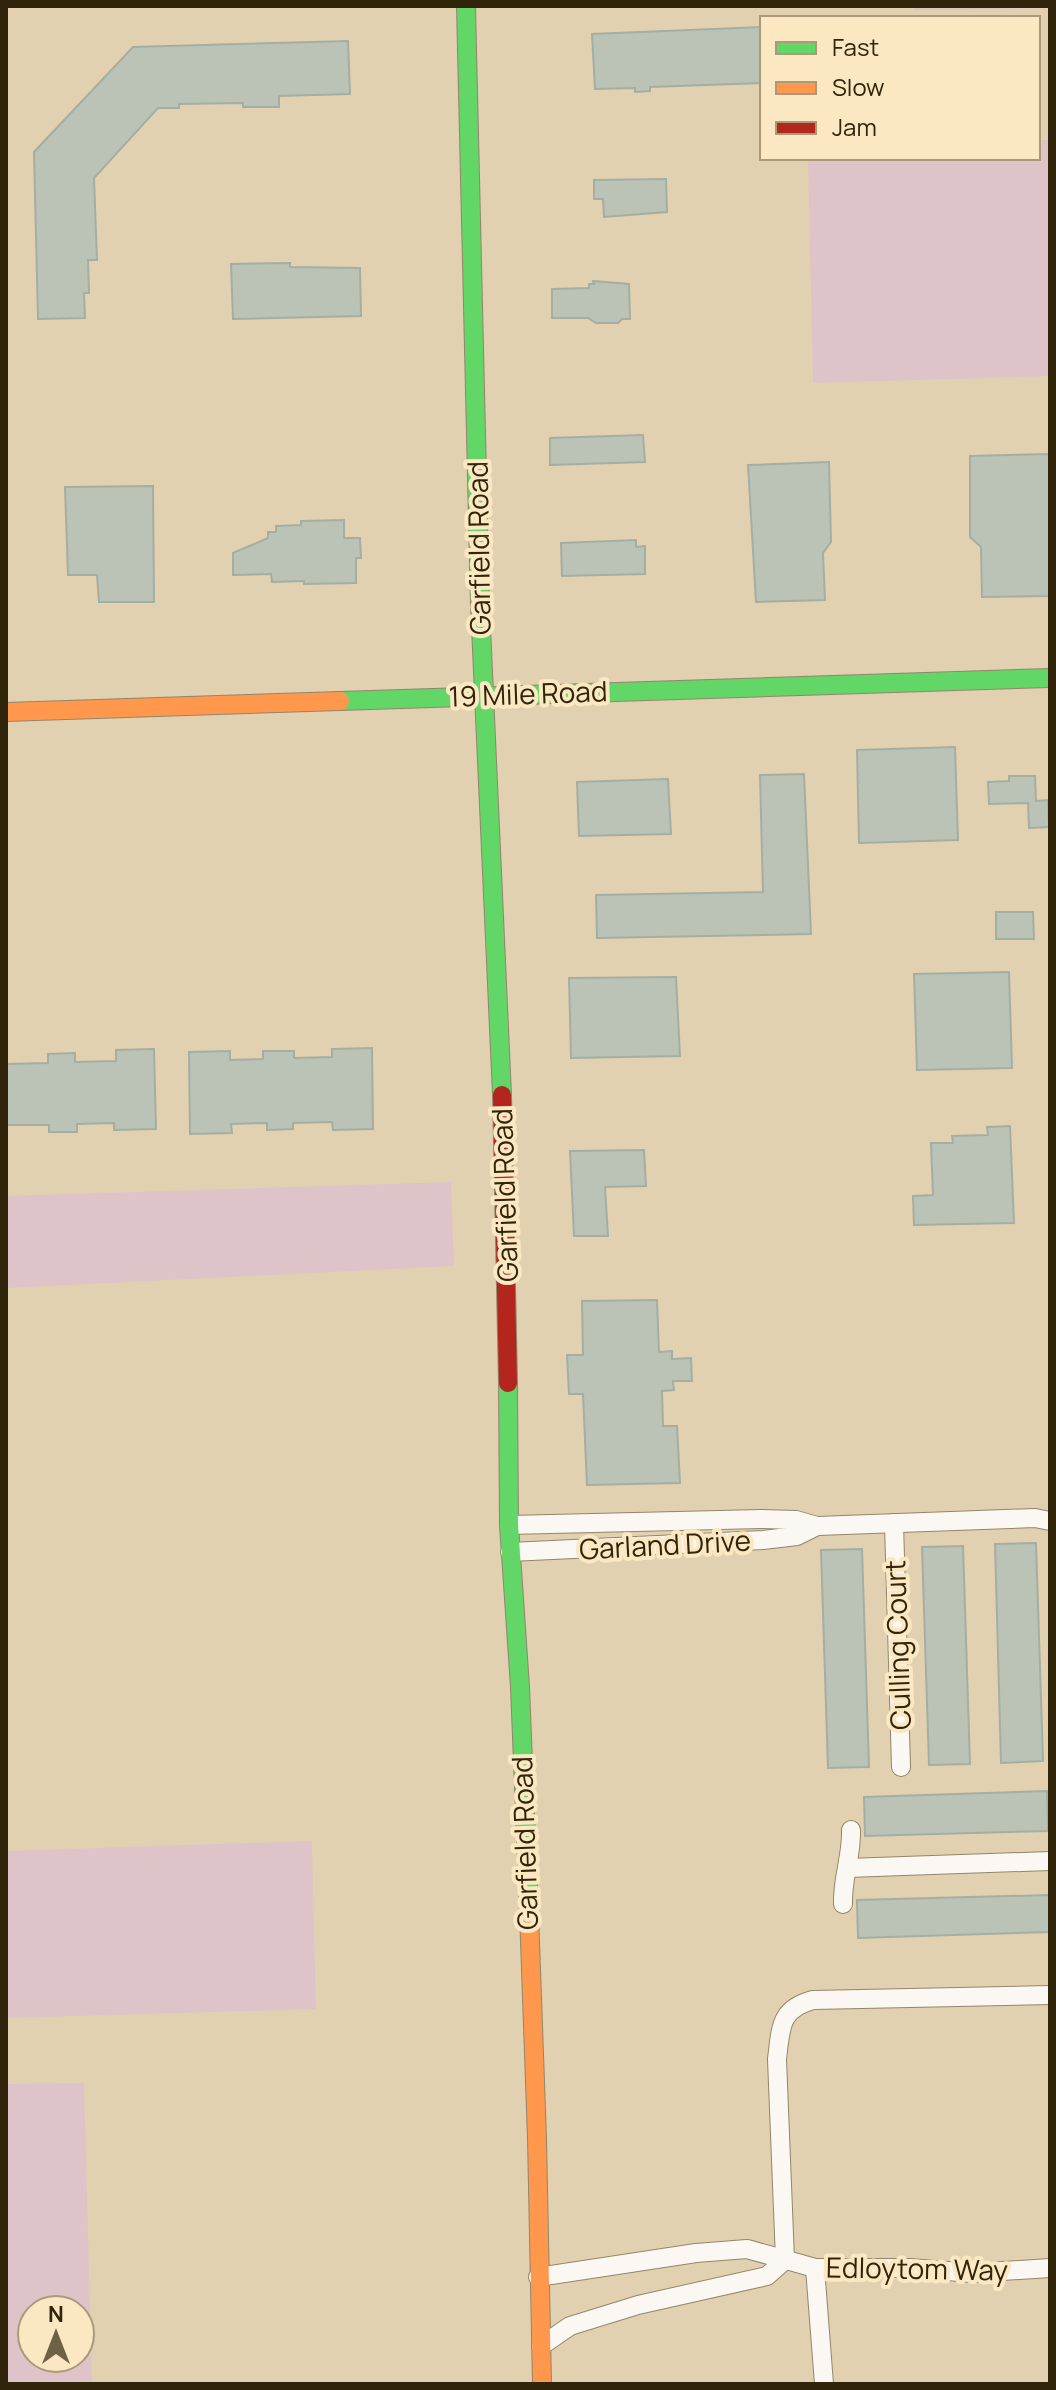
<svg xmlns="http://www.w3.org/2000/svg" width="1056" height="2390" font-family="Manrope,sans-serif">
	<rect width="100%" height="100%" fill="#e2d1b0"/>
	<g fill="#dec4c9" fill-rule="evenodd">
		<path d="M 914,6 L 1050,6 L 1050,8 L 914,10 Z"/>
		<path d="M 1038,140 L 1050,140 L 1050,376 L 813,383 L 808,158 L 1038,158 Z"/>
		<path d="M 451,1182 L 454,1266 L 6,1288 L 6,1196 Z"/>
		<path d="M 312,1841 L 316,2009 L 6,2018 L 6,1851 Z"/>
		<path d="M 84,2083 L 92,2384 L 6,2384 L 6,2084 ZM 80,2310 L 80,2358 L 32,2358 L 32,2310 Z"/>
	</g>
	<g fill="#bac3b6" stroke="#a5aea2" stroke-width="2">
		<path d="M 762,27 L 762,83 L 650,87 L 650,91 L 635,92 L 635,88 L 595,89 L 592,34 Z"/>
		<path d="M 348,41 L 350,94 L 279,96 L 279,107 L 243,107 L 243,103 L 179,104 L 179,108 L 158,108 L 94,178 L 97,260 L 88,260 L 89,293 L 84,293 L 85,318 L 38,319 L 34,152 L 133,47 Z"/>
		<path d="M 666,179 L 667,212 L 604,217 L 603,199 L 594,199 L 594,180 Z"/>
		<path d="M 290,263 L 290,267 L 360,268 L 361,316 L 233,319 L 231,264 Z"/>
		<path d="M 593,281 L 629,284 L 630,319 L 622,319 L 618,323 L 596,323 L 588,318 L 552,318 L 552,289 L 589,288 L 589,284 L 594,284 Z"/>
		<path d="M 643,435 L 645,462 L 550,465 L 550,438 Z"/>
		<path d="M 1050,454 L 1050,596 L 982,597 L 981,547 L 970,537 L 970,456 Z"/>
		<path d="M 829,462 L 831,542 L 823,553 L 825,600 L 756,602 L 748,465 Z"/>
		<path d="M 153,486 L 154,602 L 99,602 L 97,575 L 68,575 L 65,487 Z"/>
		<path d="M 344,520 L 344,538 L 360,538 L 361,558 L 356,558 L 356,583 L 304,584 L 304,581 L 272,582 L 271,574 L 233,575 L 233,553 L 268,538 L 268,532 L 276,532 L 276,526 L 301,525 L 301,521 Z"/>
		<path d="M 636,540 L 636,547 L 645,546 L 645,574 L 562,576 L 561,543 Z"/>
		<path d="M 955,747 L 958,840 L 859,843 L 857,750 Z"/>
		<path d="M 804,774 L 811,934 L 597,938 L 596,895 L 763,892 L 760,775 Z"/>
		<path d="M 1009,776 L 1035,776 L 1036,801 L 1048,800 L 1049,827 L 1029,828 L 1028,803 L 989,804 L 988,782 L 1009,781 Z"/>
		<path d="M 668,779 L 671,834 L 579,836 L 577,782 Z"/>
		<path d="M 996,912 L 1033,912 L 1034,939 L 996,939 Z"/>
		<path d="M 1009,972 L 1012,1068 L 917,1070 L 914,974 Z"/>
		<path d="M 676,977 L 680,1056 L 571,1058 L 569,978 Z"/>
		<path d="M 372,1048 L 373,1129 L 333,1130 L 332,1122 L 293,1123 L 293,1129 L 267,1130 L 267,1123 L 231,1124 L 232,1133 L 190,1134 L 189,1052 L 230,1051 L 230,1060 L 263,1059 L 263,1051 L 294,1051 L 294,1058 L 332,1057 L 332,1049 Z"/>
		<path d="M 154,1049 L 156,1129 L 114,1130 L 114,1123 L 77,1124 L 77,1132 L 49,1132 L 49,1125 L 6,1125 L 6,1064 L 48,1063 L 48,1054 L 75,1053 L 75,1062 L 116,1061 L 116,1050 Z"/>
		<path d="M 1010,1126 L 1014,1223 L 914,1225 L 913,1196 L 933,1195 L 931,1143 L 953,1143 L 952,1136 L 988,1135 L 987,1127 Z"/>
		<path d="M 644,1150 L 646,1186 L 605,1187 L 608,1236 L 574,1236 L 570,1151 Z"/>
		<path d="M 657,1300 L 659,1352 L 672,1351 L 672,1359 L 691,1358 L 692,1381 L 673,1381 L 674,1390 L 662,1391 L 663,1426 L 677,1426 L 680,1483 L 587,1485 L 583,1394 L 569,1394 L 567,1355 L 583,1355 L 582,1301 Z"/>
		<path d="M 1036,1543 L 1043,1761 L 1001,1763 L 995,1544 Z"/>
		<path d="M 963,1546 L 970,1764 L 929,1765 L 922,1547 Z"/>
		<path d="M 862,1549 L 869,1767 L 828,1768 L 821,1550 Z"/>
		<path d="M 1047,1791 L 1048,1831 L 865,1836 L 864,1797 Z"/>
		<path d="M 1050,1895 L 1050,1932 L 858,1938 L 857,1900 Z"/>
	</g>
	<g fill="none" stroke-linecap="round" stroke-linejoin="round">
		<defs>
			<g id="street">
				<path d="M 894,1523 L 901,1767"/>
				<path d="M 509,1525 L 761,1519 L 796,1520 L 817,1526 L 1035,1518 L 1050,1521"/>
				<path d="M 510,1552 L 763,1540 L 797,1536 L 817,1526"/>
				<path d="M 847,1868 L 1050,1861"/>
				<path d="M 843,1904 C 842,1878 852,1856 851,1830"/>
				<path d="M 785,2260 L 777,2059 C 781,2028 779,2009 813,2000 L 1050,1995"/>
				<path d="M 815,2268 L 824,2384"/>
				<path d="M 538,2277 L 696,2253 L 747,2249 L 815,2268 L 910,2268 L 972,2273 L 1050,2268"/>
				<path d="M 541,2346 L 570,2326 L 638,2305 L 767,2276 L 785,2260"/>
			</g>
			<g id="fast">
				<path d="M 466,6 L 480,605 L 502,1095"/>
				<path d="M 340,701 L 1050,678"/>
				<path d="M 508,1383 L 509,1525 L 520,1687 L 529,1913"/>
			</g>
			<g id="slow">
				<path d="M 6,712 L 340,701"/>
				<path d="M 529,1913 L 537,2138 L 542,2384"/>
			</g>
			<path id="jam" d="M 502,1095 L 508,1383"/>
		</defs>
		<use href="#street" stroke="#92866a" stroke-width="20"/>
		<use href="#fast" stroke="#92866a" stroke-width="20"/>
		<use href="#slow" stroke="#92866a" stroke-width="20"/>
		<use href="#jam" stroke="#92866a" stroke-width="20"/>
		<use href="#street" stroke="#fbf8f3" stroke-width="18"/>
		<use href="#fast" stroke="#63d668" stroke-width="18"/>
		<use href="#slow" stroke="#ff974d" stroke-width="18"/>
		<use href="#jam" stroke="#b3261e" stroke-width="18"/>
	</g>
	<g text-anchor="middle" stroke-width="8" stroke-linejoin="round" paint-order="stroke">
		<g font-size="28" fill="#30240a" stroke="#fbe8c3">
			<text transform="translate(479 548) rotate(-91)" y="10">Garfield Road</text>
			<text transform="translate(528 694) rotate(-2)" y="10">19 Mile Road</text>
			<text transform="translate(505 1195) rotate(-92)" y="10">Garfield Road</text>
			<text transform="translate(665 1545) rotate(-3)" y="10">Garland Drive</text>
			<text transform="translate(898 1645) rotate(-92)" y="10">Culling Court</text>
			<text transform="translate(525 1843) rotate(-92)" y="10">Garfield Road</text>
			<text transform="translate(917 2269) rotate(1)" y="10">Edloytom Way</text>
		</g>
	</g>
	<rect width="1056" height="2390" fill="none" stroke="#30240a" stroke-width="16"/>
	<rect x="760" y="16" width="280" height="144" fill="#fbe8c3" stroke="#aa9a79" stroke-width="2"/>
	<rect x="776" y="42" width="40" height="12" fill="#63d668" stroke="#aa9a79" stroke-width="2"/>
	<text x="832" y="56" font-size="24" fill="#30240a">Fast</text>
	<rect x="776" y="82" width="40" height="12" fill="#ff974d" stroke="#aa9a79" stroke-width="2"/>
	<text x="832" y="96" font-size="24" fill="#30240a">Slow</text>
	<rect x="776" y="122" width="40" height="12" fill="#b3261e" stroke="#aa9a79" stroke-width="2"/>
	<text x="832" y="136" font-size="24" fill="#30240a">Jam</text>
	<g transform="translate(56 2334)"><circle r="38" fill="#fbe8c3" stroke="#aa9a79" stroke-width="2"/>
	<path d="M0-6L14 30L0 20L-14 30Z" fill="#6e6144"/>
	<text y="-12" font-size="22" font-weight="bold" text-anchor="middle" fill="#30240a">N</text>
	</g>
</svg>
